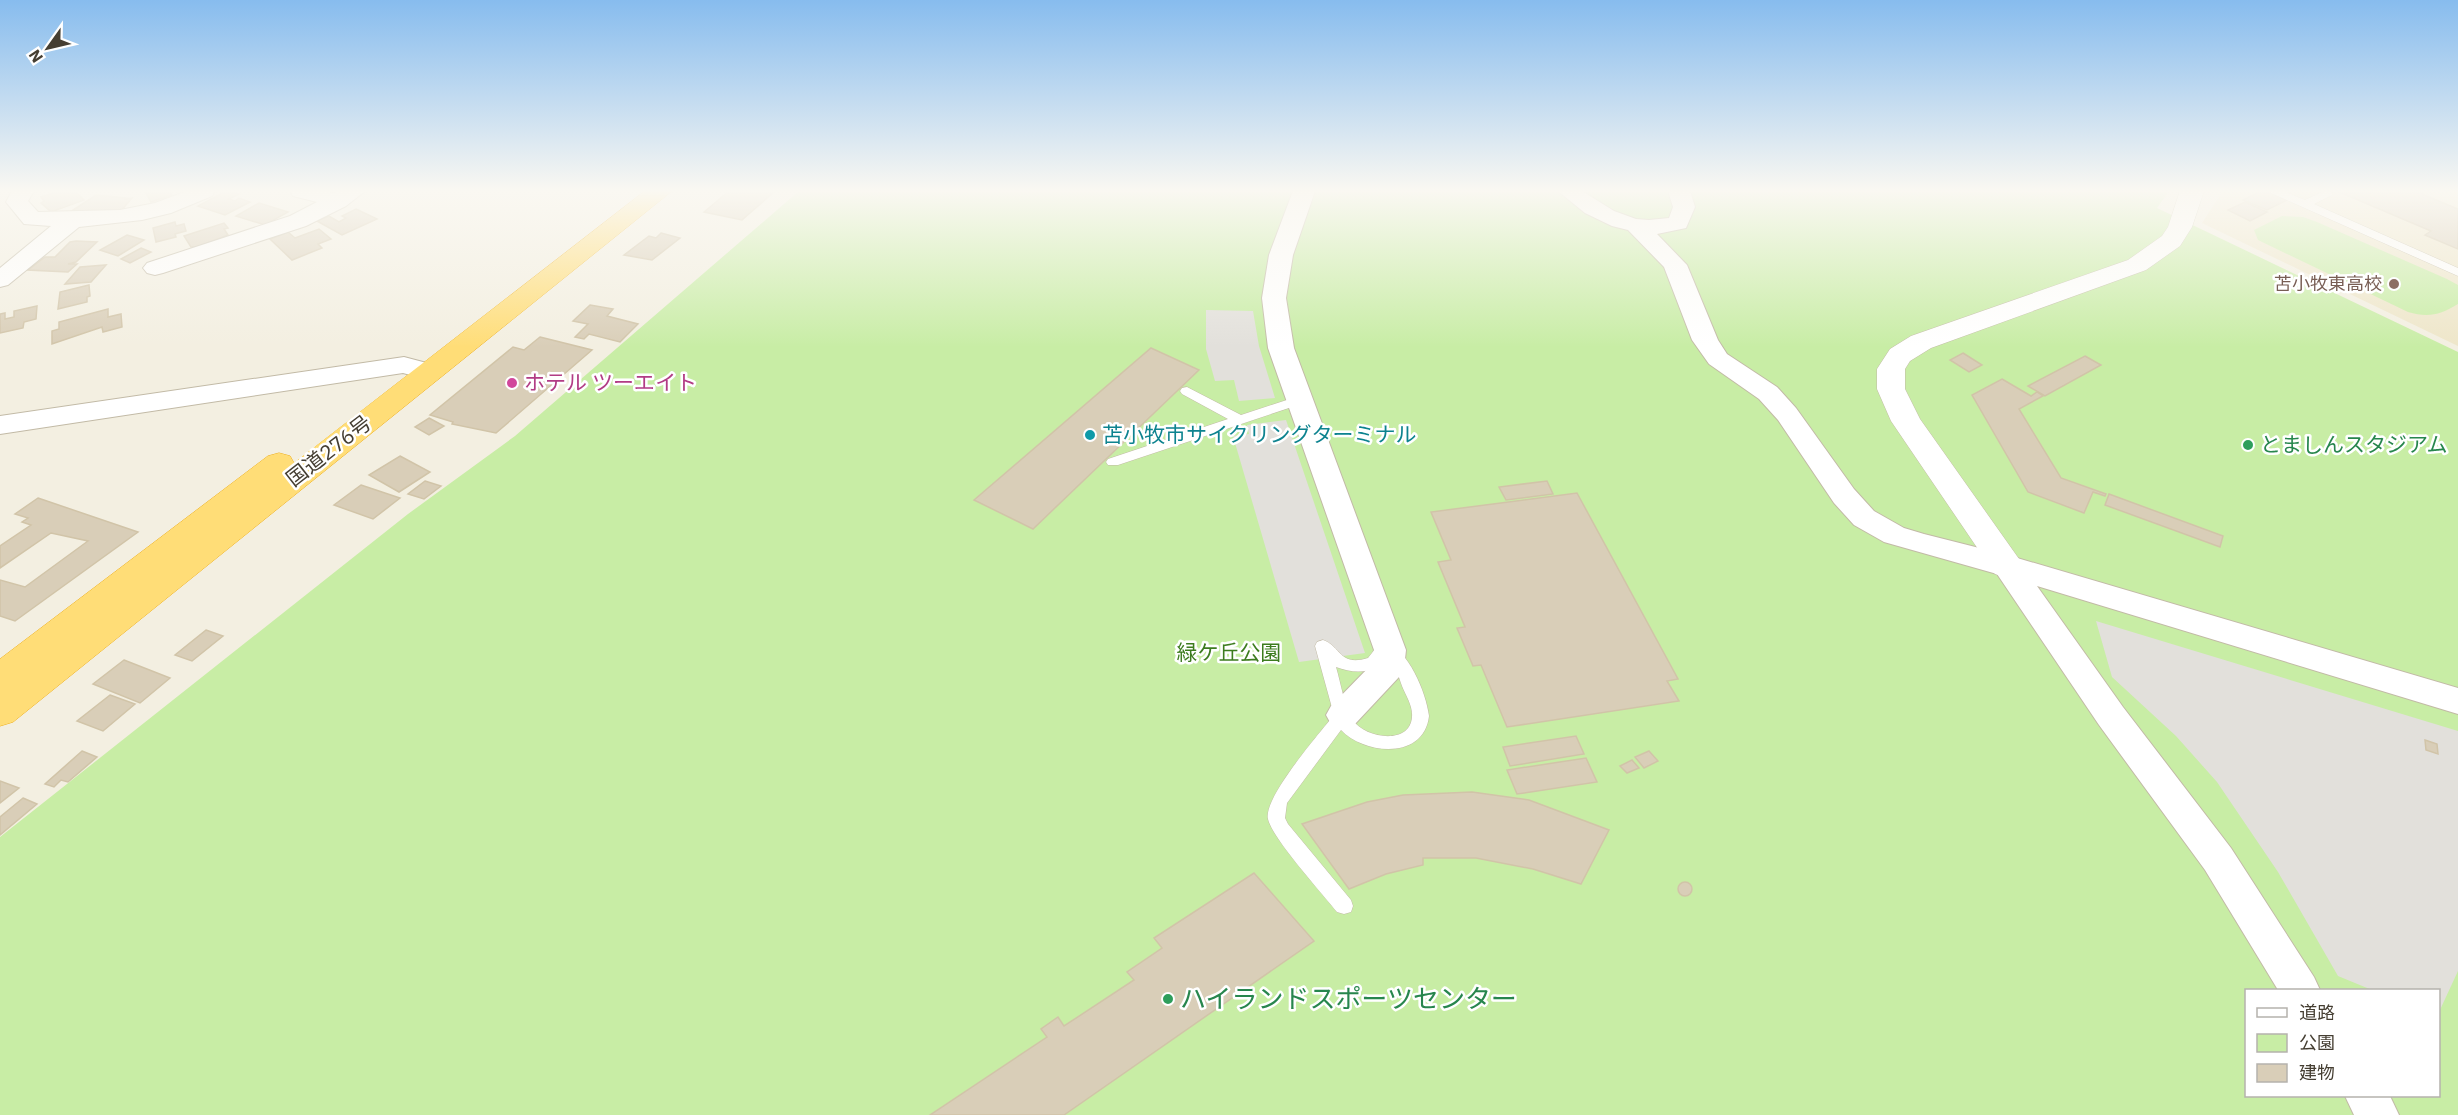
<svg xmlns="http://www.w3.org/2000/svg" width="2458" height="1115" font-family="'IBM Plex Sans','Noto Sans JP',sans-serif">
	<rect width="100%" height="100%" fill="#f3efe1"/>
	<path fill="#eee6c9" d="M 2223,191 L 2458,191 L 2458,346 L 2202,223 Z"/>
	<g fill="#c8eda5" fill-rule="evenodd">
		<path d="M 799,191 L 2169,191 L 2157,208 L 2458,352 L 2458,1115 L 0,1115 L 0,837 L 408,514 L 515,436 ZM 2246,990 L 2438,990 L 2438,1096 L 2246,1096 Z"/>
		<path d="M 2282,216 L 2303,217 L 2317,222 L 2447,279 L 2458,285 L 2458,304 C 2440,315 2428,318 2408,312 L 2258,240 L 2254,230 Z"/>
	</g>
	<g fill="#e2e0db">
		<path d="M 1206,310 L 1253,311 L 1259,346 L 1275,398 L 1239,401 L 1234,380 L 1215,381 L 1206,349 Z"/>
		<path d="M 1286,420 L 1365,653 L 1299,662 L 1233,436 L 1249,434 L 1247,425 Z"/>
		<path d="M 2096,621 L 2458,731 L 2458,971 L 2439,1012 L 2438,990 L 2372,990 L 2338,976 L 2278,872 L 2217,782 L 2176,736 L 2112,677 Z"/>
	</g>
	<g fill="#d9ceb8" stroke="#d1c4a8" stroke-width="1.5">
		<path d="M 59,191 L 75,191 L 84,200 L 51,212 L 41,203 L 44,201 L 41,197 Z"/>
		<path d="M 145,191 L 169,191 L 172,195 L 151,202 Z"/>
		<path d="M 226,191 L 239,194 L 229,199 L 235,201 L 239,198 L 250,202 L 225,215 L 198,206 Z"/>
		<path d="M 729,191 L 775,191 L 742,220 L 704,212 Z"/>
		<path d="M 2261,191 L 2266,191 L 2287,200 L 2267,210 L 2243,200 Z"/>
		<path d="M 2337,191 L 2415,191 L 2458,209 L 2458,249 L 2425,235 L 2431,231 Z"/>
		<path d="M 96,195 L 126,198 L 124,199 L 132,198 L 120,212 L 67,214 Z"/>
		<path d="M 2245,202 L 2267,212 L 2250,221 L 2228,210 Z"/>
		<path d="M 259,203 L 288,212 L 265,225 L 236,216 Z"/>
		<path d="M 356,209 L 377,219 L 342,235 L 317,221 L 329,216 L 339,222 L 346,218 L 342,216 Z"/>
		<path d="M 175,222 L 176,226 L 184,224 L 186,231 L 175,234 L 176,237 L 156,242 L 153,228 Z"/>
		<path d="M 224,223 L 228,228 L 224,229 L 228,235 L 197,247 L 191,247 L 184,236 Z"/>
		<path d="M 319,229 L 331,239 L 318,244 L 322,248 L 292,260 L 270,239 L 288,232 L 295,238 Z"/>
		<path d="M 661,233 L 680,238 L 652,260 L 624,255 L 649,236 L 656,238 Z"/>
		<path d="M 127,235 L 144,240 L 118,256 L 100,250 Z"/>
		<path d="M 76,241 L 97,242 L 76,262 L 68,264 L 77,264 L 68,272 L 28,270 L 45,257 L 55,257 L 70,242 Z"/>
		<path d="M 141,248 L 151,252 L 130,263 L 121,259 Z"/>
		<path d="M 106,265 L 91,282 L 65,284 L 80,267 Z"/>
		<path d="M 89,285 L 90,296 L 87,297 L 87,302 L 58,309 L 60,292 Z"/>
		<path d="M 590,305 L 613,309 L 607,316 L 638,324 L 620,342 L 589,334 L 584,339 L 575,337 L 588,324 L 573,321 Z"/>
		<path d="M 37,306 L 36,319 L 24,322 L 23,328 L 0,333 L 0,314 L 5,313 L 5,319 L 14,317 L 14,311 Z"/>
		<path d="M 108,309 L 108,317 L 121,314 L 122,327 L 103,332 L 102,327 L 52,344 L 52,331 L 59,329 L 59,322 Z"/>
		<path d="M 540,337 L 592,350 L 496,433 L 452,424 L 453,422 L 430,415 L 513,347 L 524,350 Z"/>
		<path d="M 1151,348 L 1199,370 L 1033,529 L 974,500 Z"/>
		<path d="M 1963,353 L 1982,365 L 1969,372 L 1950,360 Z"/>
		<path d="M 2085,356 L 2101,365 L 2045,396 L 2028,386 Z"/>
		<path d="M 2002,379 L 2031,396 L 2037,392 L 2043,396 L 2019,409 L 2061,478 L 2106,494 L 2105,496 L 2093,492 L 2084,513 L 2028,492 L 1972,395 Z"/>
		<path d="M 429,418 L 444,426 L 429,435 L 415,427 Z"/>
		<path d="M 400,456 L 430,472 L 399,492 L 369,475 Z"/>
		<path d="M 425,481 L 441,486 L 424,499 L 408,494 Z"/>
		<path d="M 1547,481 L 1553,494 L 1506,500 L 1499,487 Z"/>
		<path d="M 361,485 L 400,498 L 373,519 L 334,505 Z"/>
		<path d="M 1577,493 L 1678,679 L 1667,681 L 1679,701 L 1507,727 L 1481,665 L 1473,666 L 1457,628 L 1465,627 L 1438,562 L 1451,560 L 1431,512 Z"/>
		<path d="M 2109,494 L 2223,536 L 2220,547 L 2105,505 Z"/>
		<path d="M 38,498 L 138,532 L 15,621 L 0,616 L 0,580 L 25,587 L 88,541 L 51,533 L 0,568 L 0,546 L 31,525 L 22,522 L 28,518 L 15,514 Z"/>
		<path d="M 206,630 L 223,636 L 192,661 L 175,655 Z"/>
		<path d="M 124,660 L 170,678 L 140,703 L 93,684 Z"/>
		<path d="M 110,695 L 135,704 L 103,731 L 77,721 Z"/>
		<path d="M 1576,736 L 1584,754 L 1510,766 L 1503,747 Z"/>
		<path d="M 2425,740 L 2437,744 L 2438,754 L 2426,750 Z"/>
		<path d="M 82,751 L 97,757 L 68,782 L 61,780 L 54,787 L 45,784 Z"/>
		<path d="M 1649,751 L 1658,761 L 1644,768 L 1635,757 Z"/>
		<path d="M 1586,758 L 1597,782 L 1517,794 L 1507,770 Z"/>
		<path d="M 1632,760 L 1639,768 L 1627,773 L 1620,766 Z"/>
		<path d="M 0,781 L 19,788 L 0,803 Z"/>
		<path d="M 1472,792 L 1529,800 L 1609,830 L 1581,884 L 1533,869 L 1476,858 L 1423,858 L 1423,865 L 1386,874 L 1349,889 L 1302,824 L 1367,802 L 1403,795 Z"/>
		<path d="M 23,798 L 37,804 L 0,835 L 0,817 Z"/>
		<path d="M 1254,873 L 1314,941 L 1064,1115 L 930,1115 L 1047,1037 L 1041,1029 L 1058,1017 L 1064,1026 L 1134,980 L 1127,972 L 1162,948 L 1154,938 Z"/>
		<circle cx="1685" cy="889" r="7"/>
	</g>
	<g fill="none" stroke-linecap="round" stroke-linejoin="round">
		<defs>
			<g id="service">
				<path d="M 2270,191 L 2283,191 L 2305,200 L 2324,191 L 2332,191 L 2332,195 L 2314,204 L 2458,268 L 2458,276 L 2271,193 Z"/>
				<path d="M 1187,387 L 1241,415 L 1299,396 L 1306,400 L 1304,403 L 1118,465 L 1108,465 L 1106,462 L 1108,459 L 1228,419 L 1182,394 L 1180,391 L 1182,388 Z"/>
				<path d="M 1323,640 C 1341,646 1339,667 1368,658 L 1379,644 L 1385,642 C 1408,649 1426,692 1429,716 C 1424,760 1365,755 1341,730 L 1287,803 L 1285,818 L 1288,824 L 1351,900 L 1353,906 L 1351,912 L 1344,914 L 1337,912 C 1323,894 1272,838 1268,819 C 1263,798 1319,734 1334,715 L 1315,646 L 1317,642 ZM 1388,658 C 1396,666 1398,675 1402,686 C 1406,696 1413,706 1412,717 C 1410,746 1364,738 1353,720 C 1344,706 1341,684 1336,667 C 1354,674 1376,674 1388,658 Z"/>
			</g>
			<g id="minor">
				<path d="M 12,191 L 34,191 L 28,201 L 38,212 L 120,210 L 155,203 L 187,191 L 215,191 L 212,196 L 171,213 L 142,220 L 79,227 L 8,285 L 0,287 L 0,268 L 51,226 L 24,224 L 6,202 Z"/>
				<path d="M 290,191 L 325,191 L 334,193 L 338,191 L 365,191 L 346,206 L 306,226 L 163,273 L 155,275 L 147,273 L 143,268 L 147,263 L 290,216 L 317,202 L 293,196 Z"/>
				<path d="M 1293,191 L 1315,191 L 1293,255 L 1286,298 L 1294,348 L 1406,650 L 1404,668 L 1399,677 L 1355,724 L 1343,728 L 1331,724 L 1326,715 L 1331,706 L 1372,664 L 1374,650 L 1268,348 L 1262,298 L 1269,255 Z"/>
				<path d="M 1558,191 L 1582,191 L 1614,211 L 1636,219 L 1649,220 L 1669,218 L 1673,207 L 1668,191 L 1690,191 L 1695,207 L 1686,228 L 1657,234 L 1687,265 L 1718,340 L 1727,354 L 1777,387 L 1796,408 L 1854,489 L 1874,511 L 1904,528 L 1924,534 L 2007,555 L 2458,688 L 2458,714 L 2037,586 L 2123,707 L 2231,848 L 2314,977 L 2320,990 L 2278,990 L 2205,870 L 2099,725 L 1997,574 L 1884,542 L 1854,525 L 1834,503 L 1778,420 L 1759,399 L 1709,364 L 1692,340 L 1664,267 L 1628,230 L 1612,226 L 1585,213 Z"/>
				<path d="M 404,357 L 438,366 L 442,372 L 438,378 L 429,380 L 403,373 L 0,434 L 0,416 Z"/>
				<path d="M 2345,1096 L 2390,1096 L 2399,1115 L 2354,1115 Z"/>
			</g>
			<path id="tertiary" d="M 2180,191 L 2204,191 L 2192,227 L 2180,246 L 2146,270 L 1931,348 L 1910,361 L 1905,369 L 1905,389 L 1920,419 L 2024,566 L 2019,574 L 2007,578 L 1995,574 L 1891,421 L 1877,389 L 1877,369 L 1890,349 L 1911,336 L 2128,260 L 2162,236 L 2168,227 Z"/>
			<path id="trunk" d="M 645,191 L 672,191 L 13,722 L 0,726 L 0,659 L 268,456 L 279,453 L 290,456 L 294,463 Z"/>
		</defs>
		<use href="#service" stroke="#c2baa6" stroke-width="1"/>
		<use href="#minor" stroke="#c2baa6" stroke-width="2"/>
		<use href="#tertiary" stroke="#c2baa6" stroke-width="1"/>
		<use href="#trunk" stroke="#eeaf20" stroke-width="1"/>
		<use href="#service" fill="#fff" fill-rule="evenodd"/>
		<use href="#minor" fill="#fff" fill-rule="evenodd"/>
		<use href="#tertiary" fill="#fff" fill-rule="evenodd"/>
		<use href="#trunk" fill="#fd7" fill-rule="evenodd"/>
	</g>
	<linearGradient id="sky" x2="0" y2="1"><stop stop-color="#87bcee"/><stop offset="0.55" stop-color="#faf8f2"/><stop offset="1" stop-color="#faf8f2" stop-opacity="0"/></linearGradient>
	<rect width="2458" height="347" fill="url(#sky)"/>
	<circle fill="#8d6e63" stroke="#fff" stroke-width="2" cx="2394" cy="284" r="6"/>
	<circle fill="#d1479c" stroke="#fff" stroke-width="2" cx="512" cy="383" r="6"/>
	<circle fill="#0f9aa8" stroke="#fff" stroke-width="2" cx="1090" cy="435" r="6"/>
	<g fill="#2e9e5b" stroke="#fff" stroke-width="2">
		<circle cx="2248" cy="445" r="6"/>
		<circle cx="1168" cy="999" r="6"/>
	</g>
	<g text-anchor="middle" stroke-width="5" stroke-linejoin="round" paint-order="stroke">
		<g font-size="18" fill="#785e54" stroke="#fff" text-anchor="end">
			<text x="2382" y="290">苫小牧東高校</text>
		</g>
		<g font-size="21" fill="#b23c85" stroke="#fff" text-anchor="start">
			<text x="524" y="390">ホテル ツーエイト</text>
		</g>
		<g font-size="21" fill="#0d838f" stroke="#fff" text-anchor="start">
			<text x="1102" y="442">苫小牧市サイクリングターミナル</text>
		</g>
		<g font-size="21" fill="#27864d" stroke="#fff" text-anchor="start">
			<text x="2260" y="452">とましんスタジアム</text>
		</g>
		<g font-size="21" fill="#453e32" stroke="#fff">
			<text transform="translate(329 451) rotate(-38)" y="7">国道276号</text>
		</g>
		<g font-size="21" fill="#3d7c1f" stroke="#fff">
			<text x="1229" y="660">緑ケ丘公園</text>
		</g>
		<g font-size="26" fill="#27864d" stroke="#fff" text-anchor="start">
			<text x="1180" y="1008">ハイランドスポーツセンター</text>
		</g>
	</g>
	<rect x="2245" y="989" width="195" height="108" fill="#ffffff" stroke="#b5b2ad" stroke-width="1.5"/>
	<rect x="2257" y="1008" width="30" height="9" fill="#ffffff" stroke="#b5b2ad" stroke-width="1.5"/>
	<text x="2299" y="1019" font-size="18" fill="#453e32">道路</text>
	<rect x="2257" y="1034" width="30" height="18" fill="#c8eda5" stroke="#b5b2ad" stroke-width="1.5"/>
	<text x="2299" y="1049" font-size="18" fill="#453e32">公園</text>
	<rect x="2257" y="1064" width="30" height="18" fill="#d9ceb8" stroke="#b5b2ad" stroke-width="1.5"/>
	<text x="2299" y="1079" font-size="18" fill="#453e32">建物</text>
	<g transform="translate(48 48) rotate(236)" stroke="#ffffff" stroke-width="4.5" paint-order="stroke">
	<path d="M0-4.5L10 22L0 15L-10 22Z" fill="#453e32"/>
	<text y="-9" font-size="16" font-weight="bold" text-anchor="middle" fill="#453e32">N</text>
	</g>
</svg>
